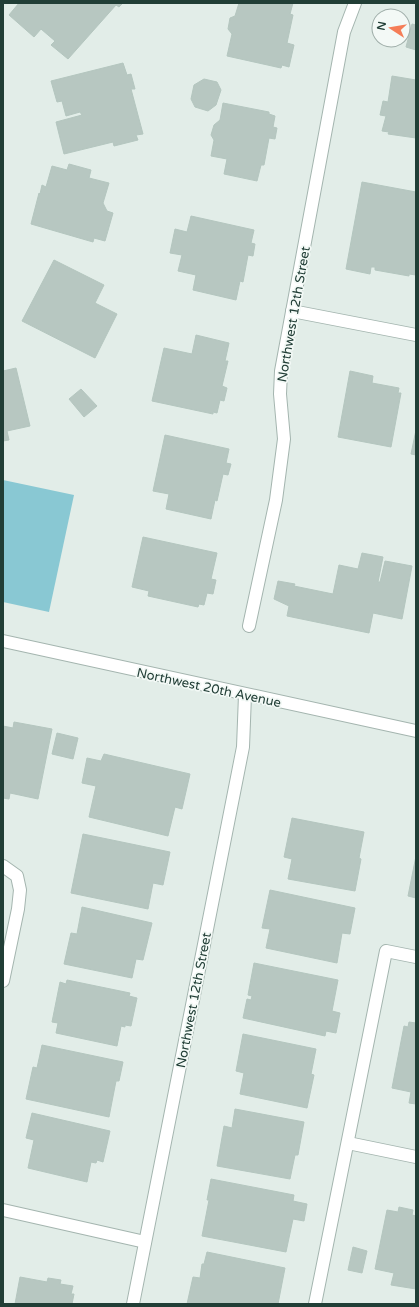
<svg xmlns="http://www.w3.org/2000/svg" width="419" height="1307" font-family="'Varela Round',sans-serif">
	<rect width="100%" height="100%" fill="#e2ede8"/>
	<path fill="#89c8d3" d="M 3,480 L 74,495 L 49,612 L 3,602 Z"/>
	<g fill="#b7c7c1" stroke="#b4c6bf">
		<path d="M 19,3 L 123,3 L 119,7 L 116,5 L 68,59 L 51,45 L 55,41 L 41,29 L 34,37 L 9,15 Z"/>
		<path d="M 239,3 L 293,3 L 290,14 L 293,15 L 287,43 L 294,45 L 289,67 L 282,65 L 281,68 L 227,56 L 232,34 L 228,29 L 230,18 L 235,16 Z"/>
		<path d="M 412,24 L 416,25 L 416,50 L 406,47 Z"/>
		<path d="M 123,63 L 127,75 L 131,74 L 135,89 L 131,89 L 143,134 L 136,135 L 138,140 L 114,146 L 113,142 L 64,154 L 56,122 L 82,115 L 80,112 L 66,116 L 62,101 L 57,102 L 51,81 Z"/>
		<path d="M 392,76 L 416,80 L 416,138 L 388,134 L 389,132 L 382,131 L 386,116 L 380,115 L 383,101 L 388,102 Z"/>
		<path d="M 204,79 L 217,82 L 221,90 L 216,105 L 208,111 L 195,107 L 191,99 L 194,85 Z"/>
		<path d="M 223,103 L 269,112 L 269,114 L 275,116 L 273,127 L 277,128 L 275,139 L 269,138 L 264,165 L 261,165 L 257,181 L 224,174 L 227,159 L 211,156 L 214,140 L 211,135 L 214,125 L 220,120 Z"/>
		<path d="M 69,164 L 91,170 L 89,178 L 109,183 L 103,203 L 107,211 L 113,213 L 105,241 L 94,238 L 93,242 L 31,224 L 39,193 L 40,194 L 42,185 L 46,187 L 52,166 L 67,170 Z"/>
		<path d="M 362,182 L 416,192 L 415,241 L 416,241 L 416,275 L 409,274 L 409,276 L 375,270 L 375,267 L 371,267 L 370,274 L 346,269 Z"/>
		<path d="M 191,216 L 254,230 L 251,243 L 255,244 L 253,256 L 248,255 L 243,282 L 240,281 L 236,300 L 193,290 L 196,275 L 178,271 L 182,255 L 170,253 L 175,229 L 187,232 Z"/>
		<path d="M 54,260 L 104,285 L 95,303 L 117,314 L 95,358 L 22,321 Z"/>
		<path d="M 196,335 L 229,343 L 225,361 L 228,361 L 222,386 L 227,388 L 224,401 L 220,400 L 217,413 L 213,412 L 213,414 L 152,401 L 164,348 L 192,354 Z"/>
		<path d="M 16,368 L 30,426 L 7,431 L 9,440 L 3,441 L 3,371 Z"/>
		<path d="M 350,371 L 373,376 L 372,383 L 399,388 L 398,393 L 401,393 L 391,447 L 338,437 Z"/>
		<path d="M 81,389 L 97,406 L 84,417 L 69,399 Z"/>
		<path d="M 416,430 L 416,455 L 411,454 Z"/>
		<path d="M 165,435 L 229,449 L 226,463 L 231,464 L 228,475 L 223,474 L 217,501 L 215,500 L 211,519 L 166,509 L 169,494 L 153,491 Z"/>
		<path d="M 143,537 L 217,553 L 211,579 L 216,580 L 213,594 L 207,593 L 204,605 L 199,604 L 198,607 L 148,596 L 149,591 L 132,587 Z"/>
		<path d="M 362,553 L 383,557 L 378,582 L 380,582 L 385,561 L 412,566 L 402,619 L 373,613 L 369,633 L 287,616 L 289,606 L 274,599 L 278,581 L 295,584 L 294,586 L 333,594 L 339,565 L 358,569 Z"/>
		<path d="M 14,722 L 52,729 L 38,799 L 10,793 L 9,799 L 3,798 L 3,726 L 13,728 Z"/>
		<path d="M 57,733 L 78,738 L 73,759 L 52,754 Z"/>
		<path d="M 104,754 L 190,774 L 182,809 L 175,807 L 168,836 L 89,817 L 96,786 L 82,783 L 87,758 L 101,761 Z"/>
		<path d="M 292,818 L 364,832 L 359,858 L 361,859 L 355,891 L 288,879 L 292,859 L 284,857 Z"/>
		<path d="M 83,834 L 170,852 L 163,885 L 153,883 L 148,909 L 71,893 Z"/>
		<path d="M 416,856 L 416,898 L 408,896 Z"/>
		<path d="M 270,890 L 355,908 L 350,934 L 342,933 L 337,963 L 266,948 L 270,929 L 262,928 Z"/>
		<path d="M 82,907 L 152,923 L 143,960 L 136,959 L 132,978 L 64,964 L 71,933 L 77,934 Z"/>
		<path d="M 254,963 L 338,980 L 332,1011 L 340,1013 L 336,1033 L 326,1031 L 325,1036 L 243,1018 L 247,999 L 251,1000 L 252,996 L 248,995 Z"/>
		<path d="M 67,980 L 130,993 L 129,996 L 137,998 L 131,1026 L 125,1025 L 125,1027 L 121,1026 L 117,1046 L 56,1033 L 58,1023 L 52,1022 L 60,982 L 66,984 Z"/>
		<path d="M 409,1022 L 416,1023 L 416,1104 L 409,1103 L 411,1092 L 392,1088 L 404,1026 L 408,1027 Z"/>
		<path d="M 243,1034 L 316,1049 L 311,1074 L 314,1075 L 307,1108 L 240,1094 L 244,1073 L 236,1071 Z"/>
		<path d="M 42,1045 L 123,1062 L 119,1081 L 116,1081 L 109,1117 L 26,1099 L 33,1067 L 37,1068 Z"/>
		<path d="M 235,1109 L 304,1122 L 298,1155 L 295,1155 L 290,1179 L 217,1166 L 224,1126 L 232,1128 Z"/>
		<path d="M 32,1113 L 110,1131 L 103,1162 L 97,1160 L 96,1163 L 91,1162 L 87,1182 L 28,1168 L 34,1140 L 26,1138 Z"/>
		<path d="M 211,1179 L 294,1195 L 293,1201 L 307,1204 L 304,1221 L 293,1219 L 286,1252 L 202,1236 L 209,1200 L 207,1200 Z"/>
		<path d="M 399,1207 L 413,1210 L 412,1215 L 416,1216 L 416,1289 L 391,1285 L 394,1273 L 375,1269 L 387,1210 L 398,1212 Z"/>
		<path d="M 353,1247 L 367,1251 L 362,1273 L 348,1270 Z"/>
		<path d="M 207,1252 L 285,1268 L 278,1304 L 187,1304 L 193,1277 L 200,1278 L 202,1264 L 204,1264 Z"/>
		<path d="M 20,1277 L 47,1282 L 48,1278 L 61,1280 L 60,1284 L 73,1286 L 71,1294 L 74,1294 L 72,1304 L 15,1304 Z"/>
	</g>
	<g fill="none" stroke-linecap="round" stroke-linejoin="round">
		<defs>
			<g id="minor">
				<path d="M 292,311 L 416,335"/>
				<path d="M 249,626 L 276,500 L 284,439 L 280,394 L 281,371 L 344,32 L 355,3"/>
				<path d="M 3,641 L 416,731"/>
				<path d="M 3,866 L 17,876 L 20,890 L 18,909 L 3,981"/>
				<path d="M 348,1143 L 416,1157"/>
				<path d="M 3,1210 L 145,1242"/>
				<path d="M 133,1304 L 243,747 L 245,695"/>
				<path d="M 315,1304 L 386,951 L 416,957"/>
			</g>
		</defs>
		<use href="#minor" stroke="#a4b5af" stroke-width="14"/>
		<use href="#minor" stroke="#fff" stroke-width="12"/>
	</g>
	<g text-anchor="middle" stroke-width="3.5" stroke-linejoin="round" paint-order="stroke">
		<g font-size="13" fill="#213e36" stroke="#f3f9f6">
			<text transform="translate(293 314) rotate(-80)" y="5">Northwest 12th Street</text>
			<text transform="translate(209 687) rotate(12)" y="5">Northwest 20th Avenue</text>
			<text transform="translate(193 1000) rotate(-79)" y="5">Northwest 12th Street</text>
		</g>
	</g>
	<rect width="419" height="1307" fill="none" stroke="#213e36" stroke-width="8"/>
	<g transform="translate(391 28) rotate(282)"><circle r="19" fill="#f3f9f6" stroke="#9faea9"/>
	<path d="M0-3L7 15L0 10L-7 15Z" fill="#f57d57"/>
	<text y="-6" font-size="11" font-weight="bold" text-anchor="middle" fill="#213e36">N</text>
	</g>
</svg>
